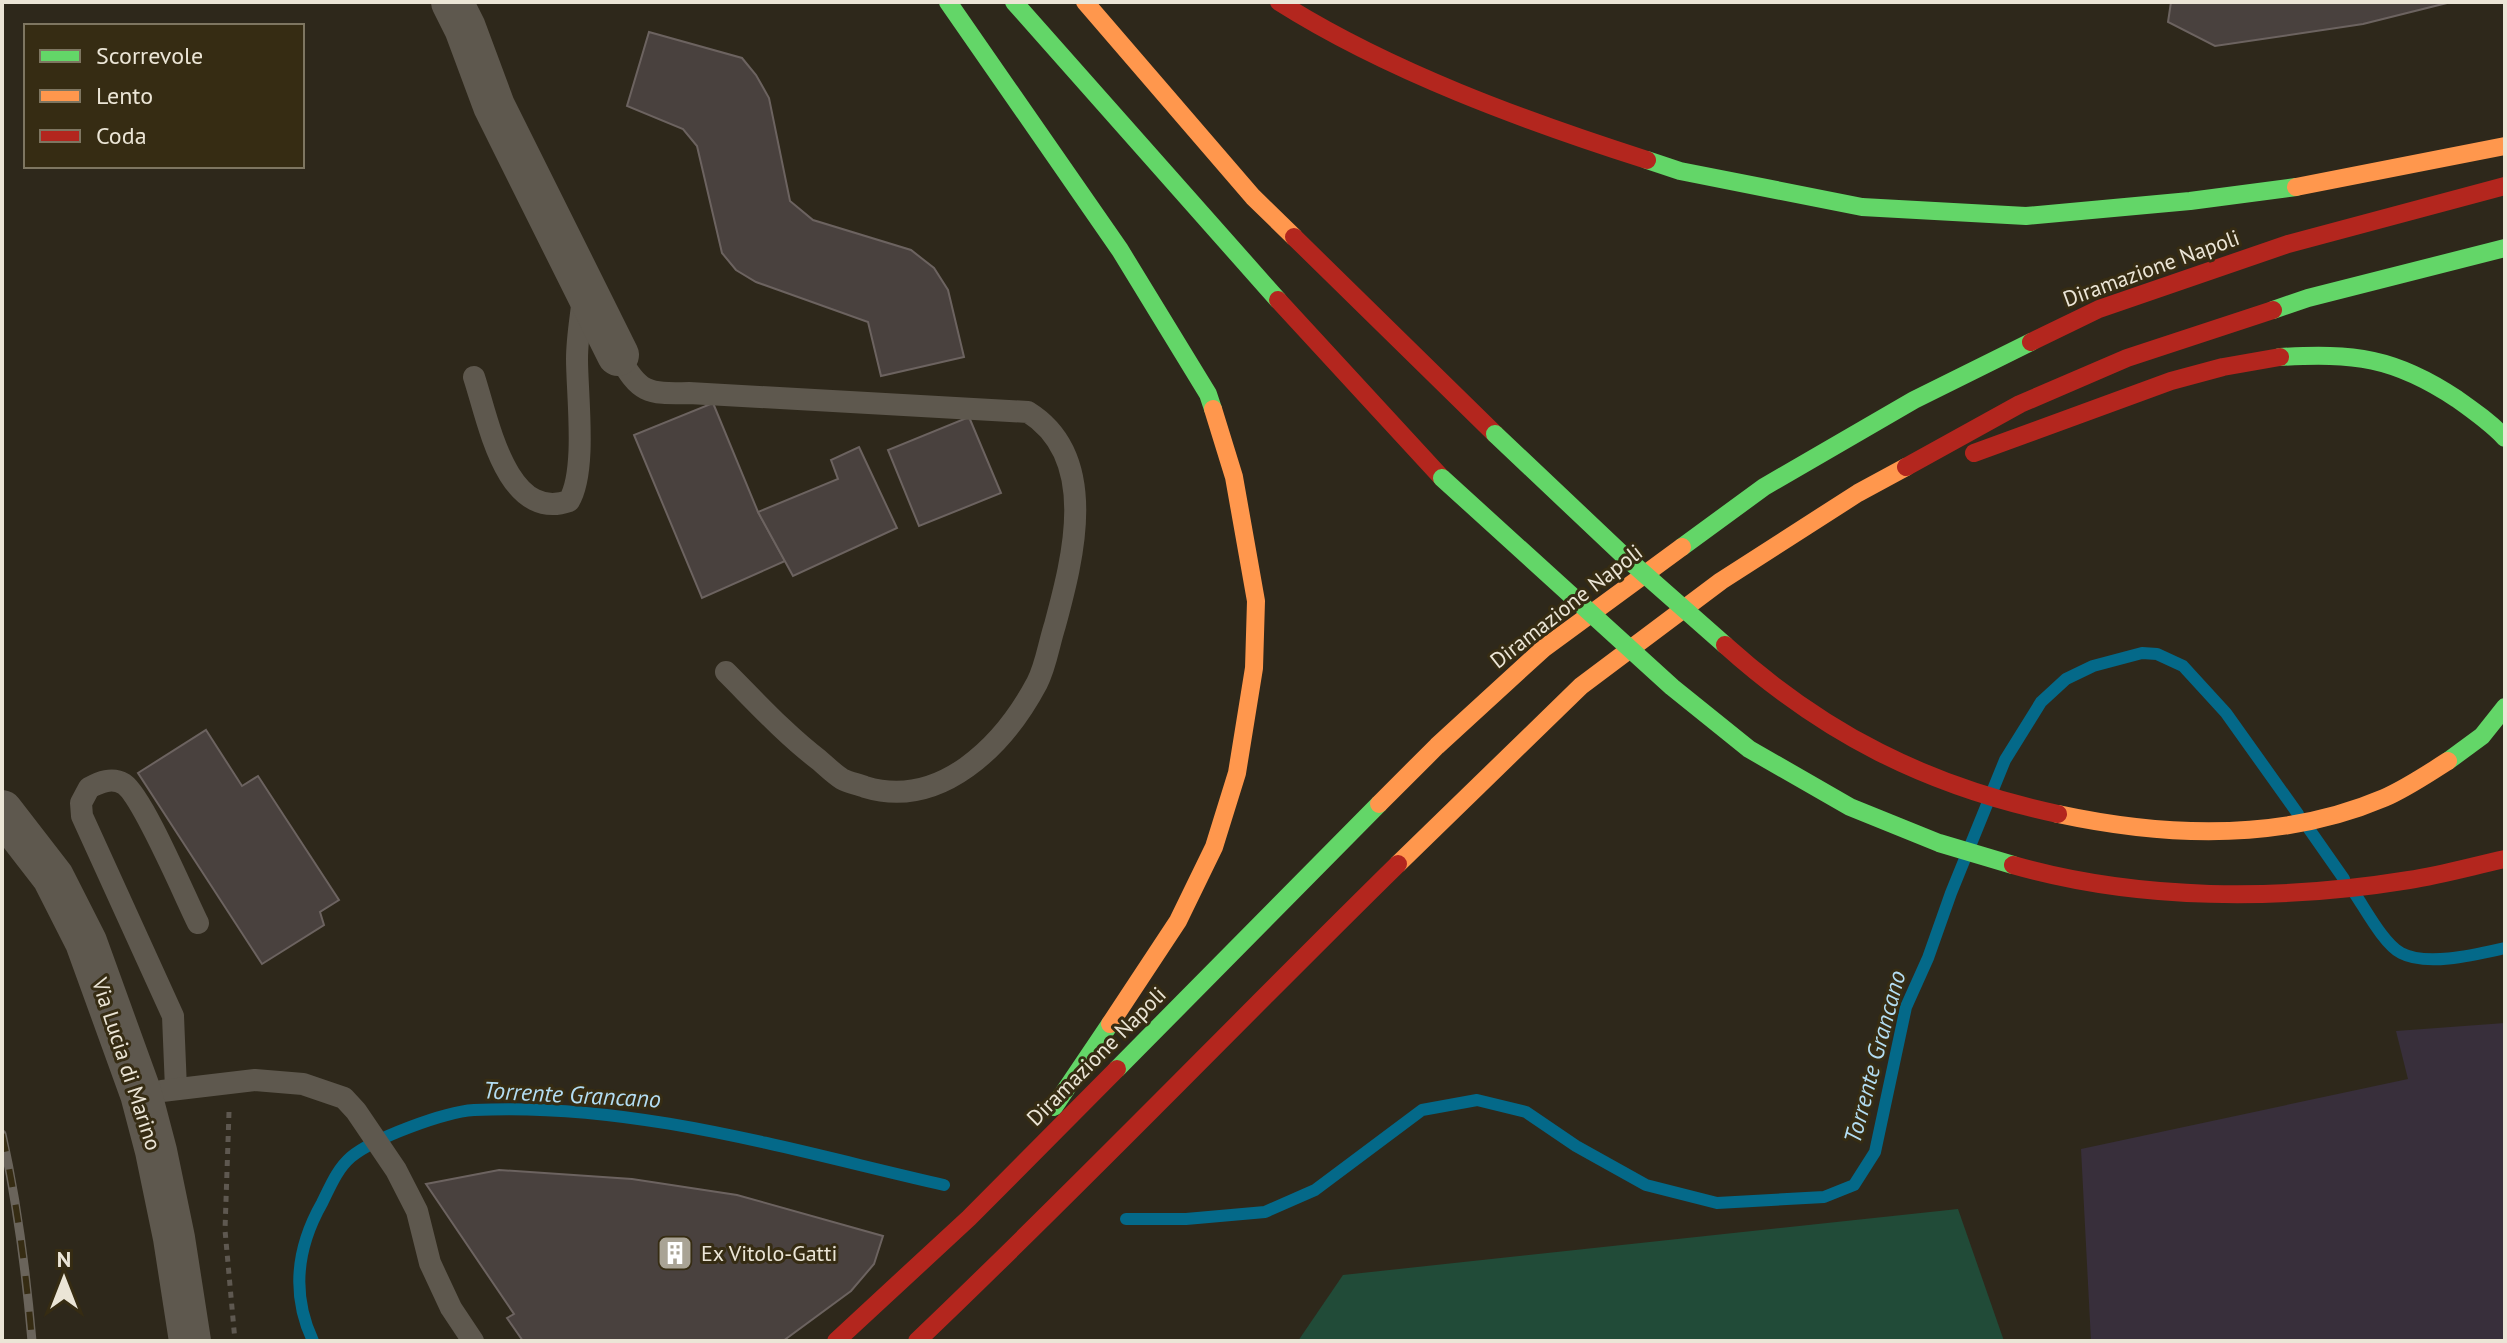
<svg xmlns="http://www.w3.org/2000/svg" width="2507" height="1343" font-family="'PT Sans',sans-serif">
	<rect width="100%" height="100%" fill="#2e281b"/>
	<path fill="#382f3b" d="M 2505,1023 L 2505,1341 L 2091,1341 L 2081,1149 L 2408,1079 L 2396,1031 Z"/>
	<path fill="#214b38" d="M 1958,1209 L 2004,1341 L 1298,1341 L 1343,1275 Z"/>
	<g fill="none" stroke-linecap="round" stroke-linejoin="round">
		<g stroke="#046989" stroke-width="12">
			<path d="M 2309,829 L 2344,879"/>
			<path d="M 2355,894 C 2366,910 2384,944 2401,953 C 2427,967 2478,954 2505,948"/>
			<path d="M 1126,1219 L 1186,1219 L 1265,1212 L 1315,1190 L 1422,1110 L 1477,1100 L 1526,1112 L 1576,1146 L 1646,1185 L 1717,1203 L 1824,1197 L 1854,1185 L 1875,1152 L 1906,1007 L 1928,958 L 1951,893 L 2005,760 L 2041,702 L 2066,679 L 2093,666 L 2142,653 L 2157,654 L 2183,666 L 2226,713 L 2298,814"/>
			<path d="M 313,1341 C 291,1294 297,1247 322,1203 C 330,1187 337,1169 351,1157 C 374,1138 444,1112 474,1110 C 634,1102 790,1150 944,1185"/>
		</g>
	</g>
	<g fill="#49413e" stroke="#6c6360" stroke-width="2">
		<path d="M 2171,2 L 2451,2 L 2363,24 L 2215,46 L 2168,22 Z"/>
		<path d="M 649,32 L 742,58 L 756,75 L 769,98 L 790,201 L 813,220 L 911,250 L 934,268 L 948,290 L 964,357 L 881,376 L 868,322 L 756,282 L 736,270 L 722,253 L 697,146 L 683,129 L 627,106 Z"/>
		<path d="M 713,403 L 758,512 L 785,561 L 702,598 L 634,435 Z"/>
		<path d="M 969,417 L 1001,493 L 919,526 L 888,450 Z"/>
		<path d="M 859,447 L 897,528 L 793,576 L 758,512 L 838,479 L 831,460 Z"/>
		<path d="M 206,730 L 242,786 L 258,776 L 339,900 L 320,912 L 324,925 L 262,964 L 138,773 Z"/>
		<path d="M 499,1170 L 632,1179 L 737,1195 L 883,1236 L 874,1264 L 851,1291 L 783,1341 L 523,1341 L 507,1318 L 514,1314 L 426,1184 Z"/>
	</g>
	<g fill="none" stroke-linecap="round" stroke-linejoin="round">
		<path stroke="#5e5850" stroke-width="5" stroke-dasharray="6 6" stroke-linecap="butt" d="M 229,1112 L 225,1230 L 235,1341"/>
		<g stroke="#5e584e" stroke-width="22">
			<path d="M 618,355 C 640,393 646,394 689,393 L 1028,412 C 1100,457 1073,558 1055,625 C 1049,643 1046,666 1037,683 C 1004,745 941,810 865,787 C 858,784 849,783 842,779 C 834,774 826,766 819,760 C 785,734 756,702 726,672"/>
			<path d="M 474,377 C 488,419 506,523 569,501 C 587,471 577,395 577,359 C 577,338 581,317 583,297"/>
			<path d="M 176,1089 L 173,1016 L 82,816 L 81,803 L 89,788 C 100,782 112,777 124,784 C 143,797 185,897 198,923"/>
			<path d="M 162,1091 L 255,1080 L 303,1084 L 344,1098 L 356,1111 L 396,1170 L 417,1211 L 430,1263 L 451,1308 L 473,1341"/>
		</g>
		<g stroke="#5e584e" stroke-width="42">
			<path d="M 452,2 L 465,28 L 494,106 L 618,355"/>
			<path d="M 2,811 L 53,877 L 86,942 L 141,1094 L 156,1151 L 174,1238 L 190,1341"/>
		</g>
		<g stroke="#63d668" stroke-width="18">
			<path d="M 948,2 L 1120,250 L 1208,394 L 1213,409"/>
			<path d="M 1014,2 L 1278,300"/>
			<path d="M 1647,160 L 1680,171 L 1862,207 L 2026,216 L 2190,201 L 2296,187"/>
			<path d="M 2273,310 L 2308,298 L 2505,248"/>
			<path d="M 2280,357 C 2354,353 2394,357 2457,399 C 2474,411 2491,423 2505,438"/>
			<path d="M 1682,547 L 1764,487 L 1914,400 L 2031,342"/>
			<path d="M 2448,761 L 2482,736 L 2505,707"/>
			<path d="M 1117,1069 L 1379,804"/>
			<path d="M 1054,1107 L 1110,1024"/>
		</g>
		<g stroke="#ff974d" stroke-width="18">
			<path d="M 1085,2 L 1253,197 L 1294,237"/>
			<path d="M 2296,187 L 2505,146"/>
			<path d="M 1379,804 L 1437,746 L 1543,649 L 1682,547"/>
			<path d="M 1398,864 L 1581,686 L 1721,581 L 1858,493 L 1906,467"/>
			<path d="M 1110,1024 L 1178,921 L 1214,847 L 1237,773 L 1254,668 L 1256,601 L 1234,477 L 1213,409"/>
		</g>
		<g stroke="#b3261e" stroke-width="18">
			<path d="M 1279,2 C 1388,71 1525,121 1647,160"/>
			<path d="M 1294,237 L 1495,434"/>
			<path d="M 1278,300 L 1442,478"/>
			<path d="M 2031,342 L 2099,309 L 2288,244 L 2505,186"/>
			<path d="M 1974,453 L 2171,381 L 2223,367 L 2280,357"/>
			<path d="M 1906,467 L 2020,404 L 2127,358 L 2273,310"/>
			<path d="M 836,1341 L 969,1218 L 1117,1069"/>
			<path d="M 917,1341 C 1081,1185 1237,1022 1398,864"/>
		</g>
		<defs>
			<path id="rail" d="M 2,1134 C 17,1202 26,1271 32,1341"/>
		</defs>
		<use href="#rail" stroke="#6a645b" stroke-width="9"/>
		<use href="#rail" stroke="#362c13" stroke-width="6" stroke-dasharray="18" stroke-linecap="butt"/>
		<g stroke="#63d668" stroke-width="18">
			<path d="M 1495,434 L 1624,556 L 1725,645"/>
			<path d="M 1442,478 L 1672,687 L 1749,749 L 1850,807 L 1939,843 L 2013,865"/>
		</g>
		<path stroke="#ff974d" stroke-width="18" d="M 2058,814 C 2165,837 2281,842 2384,798 C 2407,788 2427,774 2448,761"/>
		<g stroke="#b3261e" stroke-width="18">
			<path d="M 1725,645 C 1824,734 1927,786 2058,814"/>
			<path d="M 2013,865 C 2139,901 2280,901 2409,880 C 2441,875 2473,866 2505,859"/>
		</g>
	</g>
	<defs>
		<symbol id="building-square" viewBox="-11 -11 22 22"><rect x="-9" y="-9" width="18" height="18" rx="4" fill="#a9a395" stroke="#362c13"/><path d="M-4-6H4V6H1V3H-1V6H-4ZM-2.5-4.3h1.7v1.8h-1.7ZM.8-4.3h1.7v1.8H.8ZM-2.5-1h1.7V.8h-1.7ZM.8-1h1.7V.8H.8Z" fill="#fff"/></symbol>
	</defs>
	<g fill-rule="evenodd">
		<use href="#building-square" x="655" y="1233" width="40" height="40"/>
	</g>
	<g text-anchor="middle" stroke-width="6" stroke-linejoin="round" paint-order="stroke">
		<g font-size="22" fill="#ebe5d6" stroke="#362c13">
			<text transform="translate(2151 268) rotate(-20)" y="8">Diramazione Napoli</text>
			<text transform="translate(1566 606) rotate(-38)" y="8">Diramazione Napoli</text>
			<text transform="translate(1096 1056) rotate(-45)" y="8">Diramazione Napoli</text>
			<text transform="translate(127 1064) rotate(72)" y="8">Via Lucia di Marino</text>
		</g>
		<g font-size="22" fill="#ebe5d6" stroke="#362c13" text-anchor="start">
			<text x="701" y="1261">Ex Vitolo-Gatti</text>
		</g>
		<g font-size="24" font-style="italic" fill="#b3ddf2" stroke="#362c13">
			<text transform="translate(1875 1057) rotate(-75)" y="8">Torrente Grancano</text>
			<text transform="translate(572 1095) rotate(3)" y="8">Torrente Grancano</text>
		</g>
	</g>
	<rect width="2507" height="1343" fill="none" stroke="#ebe5d6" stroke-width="8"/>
	<rect x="24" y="24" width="280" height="144" fill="#362c13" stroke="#7e7661" stroke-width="2"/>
	<rect x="40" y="50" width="40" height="12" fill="#63d668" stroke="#7e7661" stroke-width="2"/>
	<text x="96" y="64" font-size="24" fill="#ebe5d6">Scorrevole</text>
	<rect x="40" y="90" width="40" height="12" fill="#ff974d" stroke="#7e7661" stroke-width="2"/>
	<text x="96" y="104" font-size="24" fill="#ebe5d6">Lento</text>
	<rect x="40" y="130" width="40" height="12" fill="#b3261e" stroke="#7e7661" stroke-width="2"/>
	<text x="96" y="144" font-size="24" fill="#ebe5d6">Coda</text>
	<g transform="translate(64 1279)" stroke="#362c13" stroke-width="6" paint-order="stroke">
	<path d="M0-6L14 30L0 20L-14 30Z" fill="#ebe5d6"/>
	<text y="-12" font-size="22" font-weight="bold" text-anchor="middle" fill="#ebe5d6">N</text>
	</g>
</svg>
